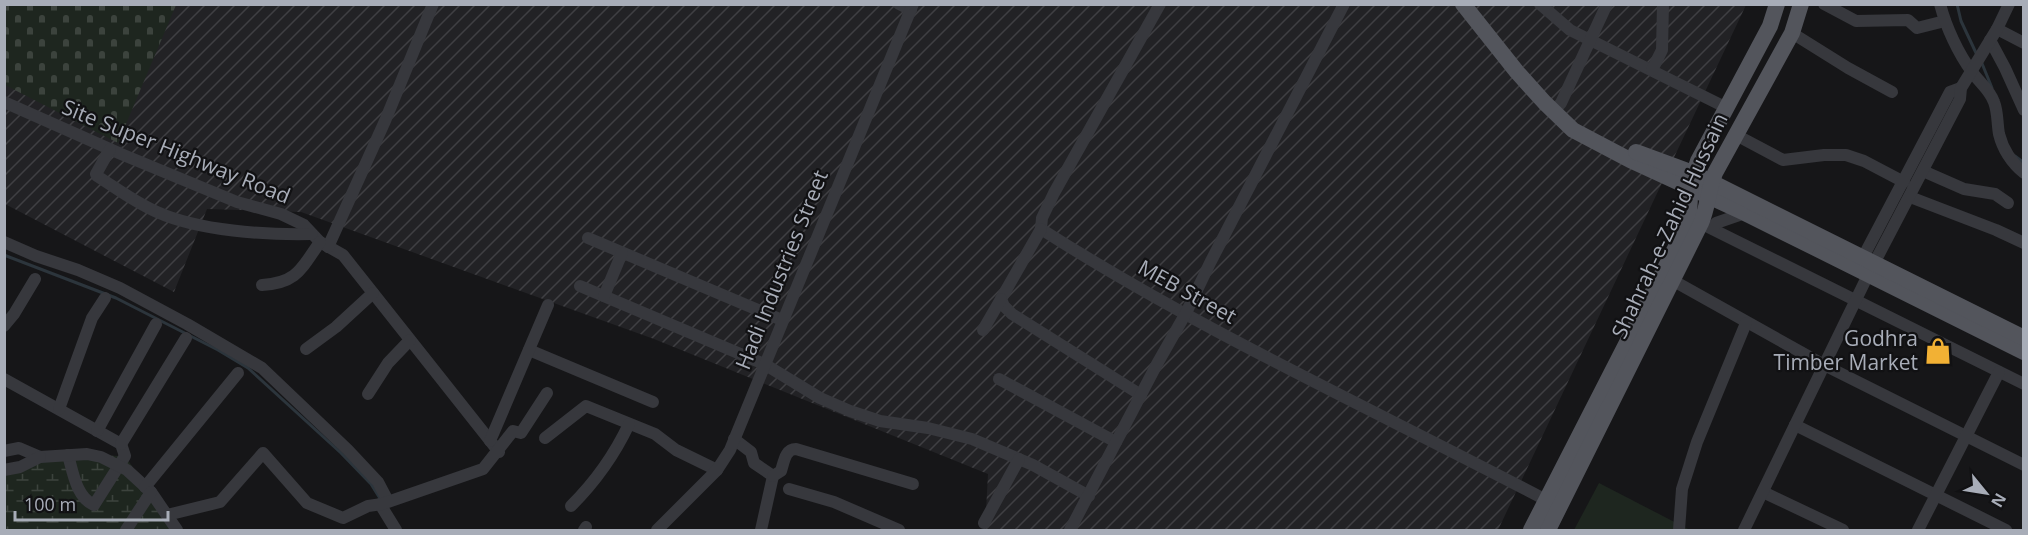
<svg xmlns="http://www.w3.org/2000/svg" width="2028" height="535" font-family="'Open Sans',sans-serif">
	<defs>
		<pattern id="industrial-furrows" width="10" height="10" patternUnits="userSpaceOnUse" patternTransform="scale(1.5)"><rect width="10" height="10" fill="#222225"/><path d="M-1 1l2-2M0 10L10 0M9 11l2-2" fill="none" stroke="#3f3f43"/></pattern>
		<pattern id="wetland-marsh" width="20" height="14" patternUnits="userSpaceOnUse" patternTransform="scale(1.5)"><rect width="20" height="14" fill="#1e261f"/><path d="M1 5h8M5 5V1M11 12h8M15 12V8" fill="none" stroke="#3c433d"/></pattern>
		<pattern id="cemetery-stones" width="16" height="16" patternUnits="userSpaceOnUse" patternTransform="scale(1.5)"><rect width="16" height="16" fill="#1e261f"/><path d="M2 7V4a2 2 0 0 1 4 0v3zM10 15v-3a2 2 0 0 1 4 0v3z" fill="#3c433d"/></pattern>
	</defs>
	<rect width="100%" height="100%" fill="#161618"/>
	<path fill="url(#industrial-furrows)" d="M 4,5 L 1746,5 L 1498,530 L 985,530 L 988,474 L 654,339 L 301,212 L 207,209 L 174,292 L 5,204 Z"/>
	<path fill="url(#wetland-marsh)" d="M 68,455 L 125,456 L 176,530 L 5,530 L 4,468 Z"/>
	<path fill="url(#cemetery-stones)" d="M 4,5 L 176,5 L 118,143 L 5,85 Z"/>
	<path fill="#1e261f" d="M 1599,483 L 1690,530 L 1574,530 Z"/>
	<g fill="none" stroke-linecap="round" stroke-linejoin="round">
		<g stroke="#2c353c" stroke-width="3">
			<path d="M 1957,4 L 1961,21 L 1977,55"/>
			<path d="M 1981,61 L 1992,88"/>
			<path d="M 2015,156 L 2024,163"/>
			<path d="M 4,255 L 116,298 L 218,350 L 248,368 L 341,453 L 371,484 L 381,500"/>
		</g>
		<g stroke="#37383d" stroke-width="12">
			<path d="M 899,4 L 911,10"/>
			<path d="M 1160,4 L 1054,193 L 1042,218 L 1041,229 C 1202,332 1377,411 1546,500"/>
			<path d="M 1540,4 L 1570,30 L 1725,107"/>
			<path d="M 1824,4 L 1856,21 L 1908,20 L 1917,28 L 1945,21"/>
			<path d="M 1940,4 C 1946,27 1958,53 1972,72 C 1979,82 1990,90 1994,102 C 1998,112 1997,123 1999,134 C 2003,150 2012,163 2024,173"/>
			<path d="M 1997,29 L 2024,43"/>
			<path d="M 1792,33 L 1848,68 L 1892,92"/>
			<path d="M 1990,40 L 2005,68 L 2024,110"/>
			<path d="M 1652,70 L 1662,50 L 1663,4"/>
			<path d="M 4,102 L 121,154 L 237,202 L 281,214 L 304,225 L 320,242 L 343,255 L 499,452"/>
			<path d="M 1554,111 L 1561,103 L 1607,4"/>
			<path d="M 1736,135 L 1783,160 L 1824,155 L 1846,155 L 1864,161 L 1904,182"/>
			<path d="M 110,149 L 96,174 L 97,176 C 116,188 136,203 157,212 C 199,231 266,235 312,234"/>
			<path d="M 1923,171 L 1964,189 L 1995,194 L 2008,203"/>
			<path d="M 1910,197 L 1996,230 L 2024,243"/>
			<path d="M 1694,220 L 2024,384"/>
			<path d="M 1041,229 L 1001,299 L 1004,306 L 1012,314 L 1141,395"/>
			<path d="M 1713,229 L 1716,223 L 1745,213"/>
			<path d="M 588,238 L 782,320"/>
			<path d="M 4,242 L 36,256 L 78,270 L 120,288 L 187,324 L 262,368 L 348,450 L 378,482 L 388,501"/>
			<path d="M 328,247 L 385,121 L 433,4"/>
			<path d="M 1860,263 L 1950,92 L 1961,88"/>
			<path d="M 1672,280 L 1824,365 L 2024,465"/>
			<path d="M 262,285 C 297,283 301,269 320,242"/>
			<path d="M 580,286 L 764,364 L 820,398 L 850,411 L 880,421 L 928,428 L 972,439 L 1033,465 L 1089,496"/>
			<path d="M 604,296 L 622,253"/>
			<path d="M 4,326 L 14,314 L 35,279"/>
			<path d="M 983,330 L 1001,299"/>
			<path d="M 306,349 L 336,327 L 373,293"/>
			<path d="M 529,350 L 653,402"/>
			<path d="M 4,379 L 121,444 L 125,456 L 94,505 C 76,497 73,472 68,455"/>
			<path d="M 999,379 L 1116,442"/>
			<path d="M 368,394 L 388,363 L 410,340"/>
			<path d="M 59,409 L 92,318 L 105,298"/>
			<path d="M 1795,425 L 2006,530"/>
			<path d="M 97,431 L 156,324"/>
			<path d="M 545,438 L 586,406 L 655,434 L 676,450 L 717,470"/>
			<path d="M 734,439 L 751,452 L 754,463 L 773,476 L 761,530"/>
			<path d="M 490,441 L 548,305"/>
			<path d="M 121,444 L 186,338"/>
			<path d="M 4,451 L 19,448 L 40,457 L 87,454 L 101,457 L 127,470 L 151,492 L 177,530"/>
			<path d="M 4,470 L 20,467 L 40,457"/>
			<path d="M 773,476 L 781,471 C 784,462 785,449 796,449 L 913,484"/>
			<path d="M 145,487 L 238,373"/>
			<path d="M 789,489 L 834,502 L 899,530"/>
			<path d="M 1763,492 L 1843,530"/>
			<path d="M 380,504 L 396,530"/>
			<path d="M 571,506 C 596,481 614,456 629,424"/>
			<path d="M 167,515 L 220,502 L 263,453 L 307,503 L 343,518 L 368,506 L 382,504 L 483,469 L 513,431 L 521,433 L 547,393"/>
			<path d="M 984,523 L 1019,459"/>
			<path d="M 126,530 L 151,492"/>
			<path d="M 584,530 L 586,527"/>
			<path d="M 657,530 L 717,470 L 730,450 L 913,4"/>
			<path d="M 1070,530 L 1157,364 L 1186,313 L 1210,263 L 1344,4"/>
			<path d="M 1679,530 L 1682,489 L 1697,442 L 1746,323"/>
			<path d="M 1744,530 L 1868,275 L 1960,99 L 1961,88 L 1997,29 L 2009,4"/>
			<path d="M 1918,530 L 1999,372"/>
		</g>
		<g stroke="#53555c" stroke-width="16">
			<path d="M 1463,4 L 1517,72 L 1545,103 L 1573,130 L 1630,160 L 1745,213 L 2024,352"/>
			<path d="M 1636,152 L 1693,173 L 2024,338"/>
			<path d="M 1531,530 L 1681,237 L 1689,213 L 1691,182 L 1698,161 L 1770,26 L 1777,4"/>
			<path d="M 1548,530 L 1701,223 C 1708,207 1708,190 1715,173 L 1792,33 L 1801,4"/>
		</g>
	</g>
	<defs>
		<symbol id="shop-bare" viewBox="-9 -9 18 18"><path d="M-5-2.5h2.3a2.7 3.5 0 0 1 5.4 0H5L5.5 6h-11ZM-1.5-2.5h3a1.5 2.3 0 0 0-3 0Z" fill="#f2b134" stroke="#111113" stroke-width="2.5" paint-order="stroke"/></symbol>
	</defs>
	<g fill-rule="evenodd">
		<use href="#shop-bare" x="1919" y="332" width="38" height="38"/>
	</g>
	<g text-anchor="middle" stroke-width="4.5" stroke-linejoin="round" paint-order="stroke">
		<g font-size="21" fill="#a8adb8" stroke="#111113">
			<text transform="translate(176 152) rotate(22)" y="7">Site Super Highway Road</text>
			<text transform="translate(1670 226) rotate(-65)" y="7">Shahrah-e-Zahid Hussain</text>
			<text transform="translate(782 270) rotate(-68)" y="7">Hadi Industries Street</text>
			<text transform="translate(1187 292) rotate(29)" y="7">MEB Street</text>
		</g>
		<g font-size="21" fill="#a8adb8" stroke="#111113" text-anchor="end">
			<text x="1918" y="346">Godhra<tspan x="1918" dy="24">Timber Market</tspan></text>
		</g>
	</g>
	<rect width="2028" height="535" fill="none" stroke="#a8adb8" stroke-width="12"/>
	<g transform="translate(1986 493) rotate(120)" stroke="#111113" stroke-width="4.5" paint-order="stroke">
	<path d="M0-4.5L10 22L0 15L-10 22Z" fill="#a8adb8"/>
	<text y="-9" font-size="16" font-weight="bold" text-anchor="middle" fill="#a8adb8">N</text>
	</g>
	<path d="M15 511v9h153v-9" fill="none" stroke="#a8adb8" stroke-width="3"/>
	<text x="24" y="511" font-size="18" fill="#a8adb8" stroke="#111113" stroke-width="4.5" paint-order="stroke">100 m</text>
</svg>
